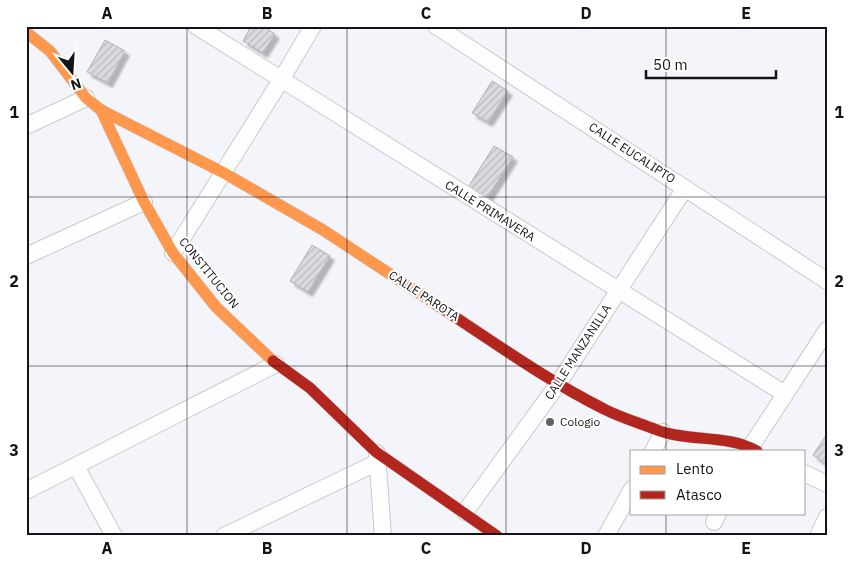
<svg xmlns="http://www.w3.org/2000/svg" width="853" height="562" font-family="'IBM Plex Sans',sans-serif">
	<defs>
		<pattern id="building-hatch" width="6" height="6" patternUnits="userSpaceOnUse" patternTransform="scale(1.25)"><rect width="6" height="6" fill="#d9dbde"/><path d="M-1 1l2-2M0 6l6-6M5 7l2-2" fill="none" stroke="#b9bbbe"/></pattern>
		<filter id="shadow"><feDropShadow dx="4.5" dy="4.5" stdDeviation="1" flood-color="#0004"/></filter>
	</defs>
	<rect width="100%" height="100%" fill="#f4f5fa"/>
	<g fill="url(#building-hatch)" stroke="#b0b2b5" filter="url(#shadow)">
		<path d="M 251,26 L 263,26 L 275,34 L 263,53 L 243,41 Z"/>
		<path d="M 105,40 L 125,51 L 108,83 L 87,72 Z"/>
		<path d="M 492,81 L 508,91 L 488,122 L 472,113 Z"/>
		<path d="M 494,146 L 513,157 L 486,200 L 467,189 Z"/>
		<path d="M 312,245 L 330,256 L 308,292 L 290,281 Z"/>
		<path d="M 827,434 L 827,459 L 824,463 L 813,455 Z"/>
	</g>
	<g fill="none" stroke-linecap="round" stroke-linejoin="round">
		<defs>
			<g id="street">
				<path d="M 196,26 L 785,394"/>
				<path d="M 436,26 L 827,281"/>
				<path d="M 26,126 L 86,98"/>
				<path d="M 173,253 L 281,80 L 313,26"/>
				<path d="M 26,256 L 144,202"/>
				<path d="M 653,451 L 663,432"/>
				<path d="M 748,451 L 827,330"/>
				<path d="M 377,453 L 383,536"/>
				<path d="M 76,466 L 114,536"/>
				<path d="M 804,473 L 827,484"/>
				<path d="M 26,491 L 276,364"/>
				<path d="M 465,512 L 558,384 L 685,188"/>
				<path d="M 714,522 L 718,513"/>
				<path d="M 224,536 L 378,462"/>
				<path d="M 606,536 L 632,489"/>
				<path d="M 818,536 L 827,517"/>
			</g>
			<g id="slow">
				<path d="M 26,32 L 50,51 L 86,98 L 101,110 L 144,202 L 173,253 L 216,307 L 273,361"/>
				<path d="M 101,110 L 224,173 L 323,230 L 437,305"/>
			</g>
			<g id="jam">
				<path d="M 437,305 C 492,341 546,380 604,409 C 621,418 640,423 657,430 C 688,442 727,434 757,451"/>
				<path d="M 273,361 L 310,388 L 376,452 L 497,536"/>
			</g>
		</defs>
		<use href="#street" stroke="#cacace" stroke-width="18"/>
		<use href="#slow" stroke="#cacace" stroke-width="12"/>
		<use href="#jam" stroke="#cacace" stroke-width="12"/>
		<use href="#street" stroke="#fdfefe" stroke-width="16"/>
		<use href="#slow" stroke="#ff974d" stroke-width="11"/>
		<use href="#jam" stroke="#b3261e" stroke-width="11"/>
	</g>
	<path fill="none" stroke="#131417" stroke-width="1" stroke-opacity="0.55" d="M 187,26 L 187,536M 347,26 L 347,536M 506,26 L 506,536M 666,26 L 666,451M 26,197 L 827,197M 26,366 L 827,366M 666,513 L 666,536"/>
	<circle fill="#626366" stroke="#fff" stroke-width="2" cx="550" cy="422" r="5"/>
	<g text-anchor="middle" stroke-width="4" stroke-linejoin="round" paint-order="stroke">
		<g font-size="12" fill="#131417" stroke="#fff">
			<text transform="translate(632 153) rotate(33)" y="4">CALLE EUCALIPTO</text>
			<text transform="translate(490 211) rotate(32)" y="4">CALLE PRIMAVERA</text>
			<text transform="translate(209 273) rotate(51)" y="4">CONSTITUCION</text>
			<text transform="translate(424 296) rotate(33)" y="4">CALLE PAROTA</text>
			<text transform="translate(578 352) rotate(-57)" y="4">CALLE MANZANILLA</text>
		</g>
		<g font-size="12" fill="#131417" stroke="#fff" text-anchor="start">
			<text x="560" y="426">Cologio</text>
		</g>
	</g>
	<rect width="853" height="562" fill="none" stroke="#ffffff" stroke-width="55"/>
	<rect x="630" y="450" width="175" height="65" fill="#ffffff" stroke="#a1a1a2"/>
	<rect x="640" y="466" width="25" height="8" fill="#ff974d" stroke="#a1a1a2"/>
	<text x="676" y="474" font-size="15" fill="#131417">Lento</text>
	<rect x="640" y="491" width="25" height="8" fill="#b3261e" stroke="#a1a1a2"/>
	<text x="676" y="500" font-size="15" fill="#131417">Atasco</text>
	<g transform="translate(72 72) rotate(162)" stroke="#ffffff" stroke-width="4" paint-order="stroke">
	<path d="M0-4L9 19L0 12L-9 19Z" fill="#131417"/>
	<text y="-8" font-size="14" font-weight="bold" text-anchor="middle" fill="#131417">N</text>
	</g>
	<path d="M646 70v8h130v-8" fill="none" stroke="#131417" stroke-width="2.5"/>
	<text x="653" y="70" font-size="15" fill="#131417" stroke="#ffffff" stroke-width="4" paint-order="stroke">50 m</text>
	<rect x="28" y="28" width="798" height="506" fill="none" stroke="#131417" stroke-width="2"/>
	<g font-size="16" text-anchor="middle" font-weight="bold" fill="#131417">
		<text x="107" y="19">A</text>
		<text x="267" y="19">B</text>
		<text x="426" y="19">C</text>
		<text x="586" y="19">D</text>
		<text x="746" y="19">E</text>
		<text x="14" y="118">1</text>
		<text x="839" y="118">1</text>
		<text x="14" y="287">2</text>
		<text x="839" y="287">2</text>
		<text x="14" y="456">3</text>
		<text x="839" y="456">3</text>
		<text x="107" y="554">A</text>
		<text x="267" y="554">B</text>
		<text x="426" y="554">C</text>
		<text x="586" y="554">D</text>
		<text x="746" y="554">E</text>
	</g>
</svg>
